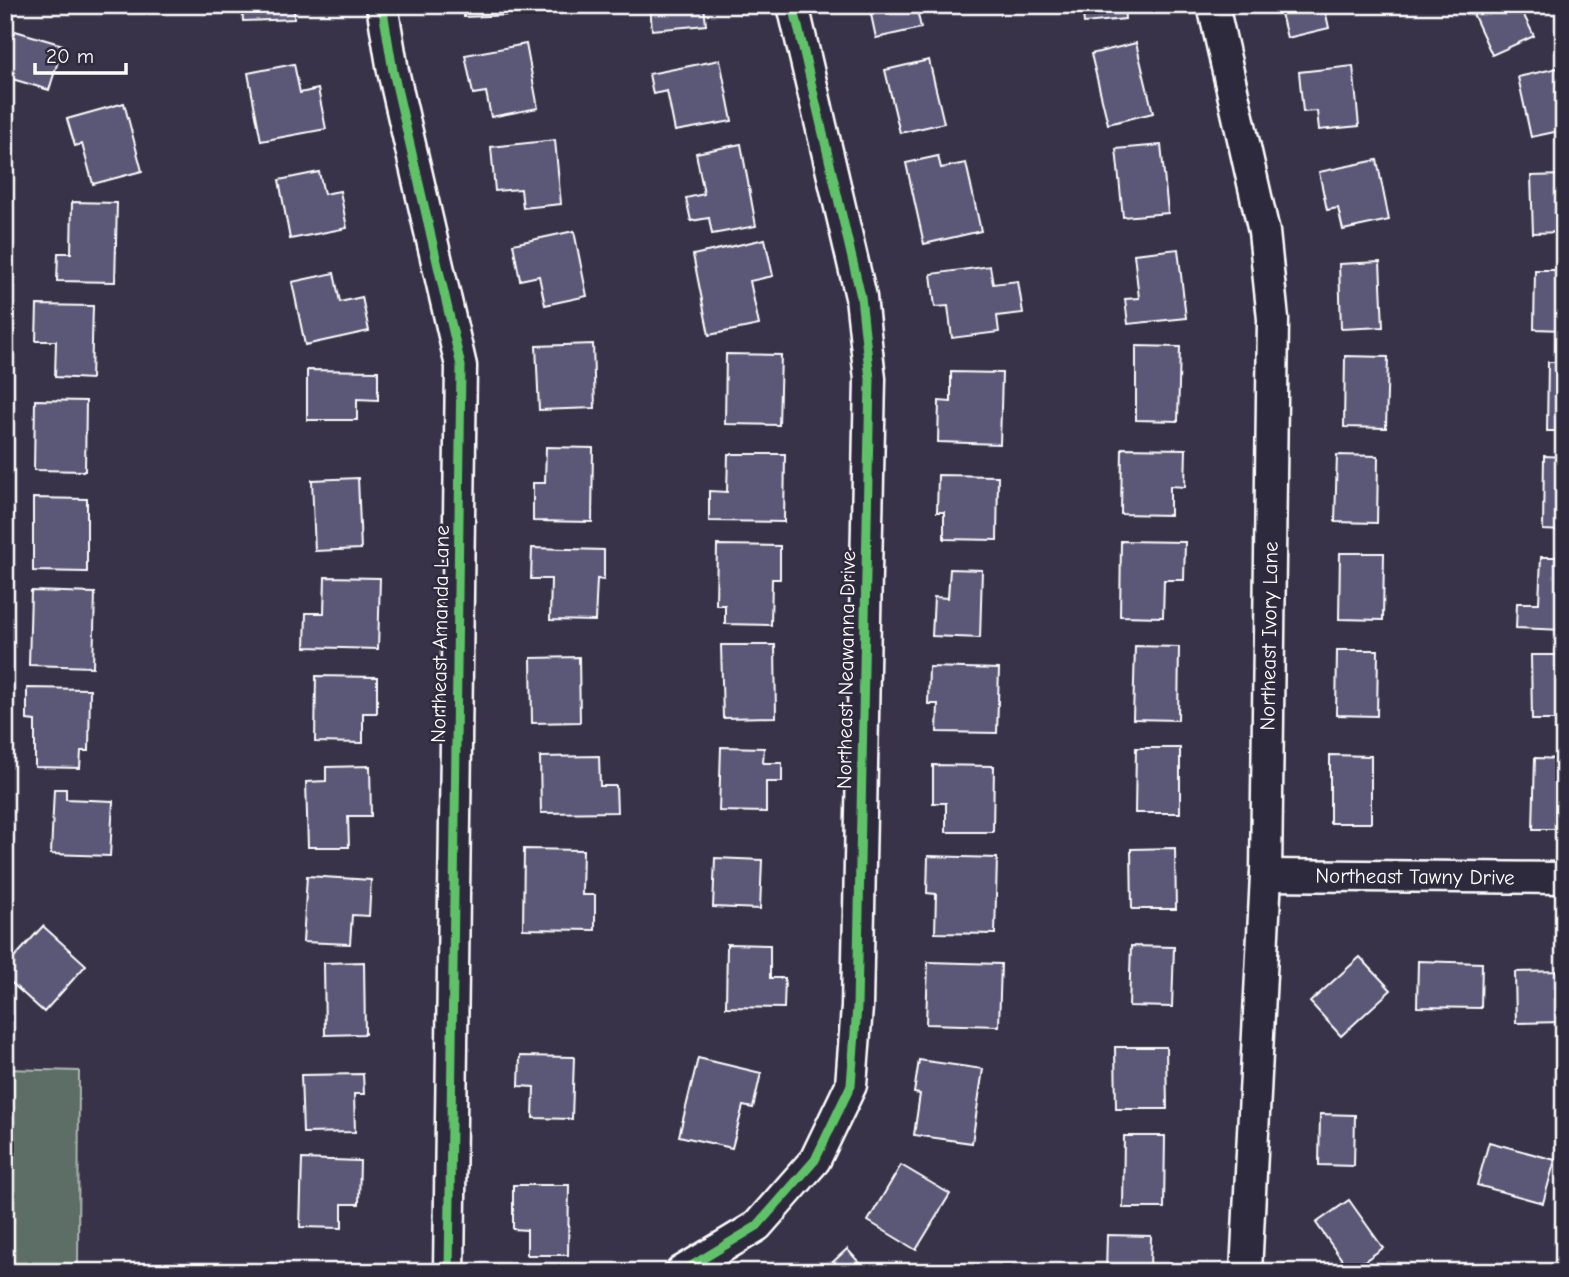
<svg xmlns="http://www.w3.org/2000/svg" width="1569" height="1277" font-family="'Comic Neue',sans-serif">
	<rect width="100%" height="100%" fill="#383348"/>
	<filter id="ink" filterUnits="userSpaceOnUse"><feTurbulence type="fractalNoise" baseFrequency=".0143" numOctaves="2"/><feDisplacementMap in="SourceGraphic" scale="14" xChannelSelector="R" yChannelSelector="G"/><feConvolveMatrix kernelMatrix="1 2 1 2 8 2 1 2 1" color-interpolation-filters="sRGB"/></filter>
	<g filter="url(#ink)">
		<path fill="#5c6e65" stroke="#aeb6b2" stroke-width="2" d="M 5,1069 L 79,1071 L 78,1272 L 5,1272 Z"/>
		<g fill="#5a5876" stroke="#fff" stroke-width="2">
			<path d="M 242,5 L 294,5 L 294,19 L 243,21 Z"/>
			<path d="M 464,5 L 537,5 L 537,14 L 464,17 Z"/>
			<path d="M 650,5 L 704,5 L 706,25 L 652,30 Z"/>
			<path d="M 869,5 L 916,5 L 921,28 L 876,38 Z"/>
			<path d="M 1082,5 L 1124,5 L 1125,19 L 1084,23 Z"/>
			<path d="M 1279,5 L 1324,5 L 1329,28 L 1287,38 Z"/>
			<path d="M 1469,5 L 1519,5 L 1534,36 L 1492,55 Z"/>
			<path d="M 5,28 L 63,45 L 49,90 L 9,78 L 5,88 Z"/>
			<path d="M 1136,43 L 1153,113 L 1108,124 L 1091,54 Z"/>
			<path d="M 526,44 L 538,108 L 491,117 L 486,92 L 473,94 L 465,55 Z"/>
			<path d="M 720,60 L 732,121 L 675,131 L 667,91 L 653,94 L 649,74 Z"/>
			<path d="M 929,60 L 944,123 L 900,133 L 885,70 Z"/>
			<path d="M 294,64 L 300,93 L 318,89 L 326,129 L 261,141 L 248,73 Z"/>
			<path d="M 1353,66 L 1359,126 L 1319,130 L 1317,111 L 1303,112 L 1299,72 Z"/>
			<path d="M 1562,67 L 1564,130 L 1531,137 L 1518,77 Z"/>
			<path d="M 124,103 L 142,171 L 93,184 L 82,144 L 75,146 L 67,119 Z"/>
			<path d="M 555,140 L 561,204 L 523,208 L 521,189 L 495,191 L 491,147 Z"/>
			<path d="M 741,144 L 756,226 L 712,234 L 709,218 L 691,221 L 686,198 L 704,194 L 696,153 Z"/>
			<path d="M 1161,145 L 1168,213 L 1123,217 L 1116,149 Z"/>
			<path d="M 938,156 L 941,168 L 966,163 L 981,231 L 924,244 L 906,163 Z"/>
			<path d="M 1377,160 L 1389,220 L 1343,230 L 1338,208 L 1327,210 L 1319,172 Z"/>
			<path d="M 319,172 L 324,194 L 340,191 L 347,228 L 290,239 L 279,180 Z"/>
			<path d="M 1564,175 L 1564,232 L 1533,233 L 1531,176 Z"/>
			<path d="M 72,202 L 117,203 L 115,282 L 57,281 L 58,253 L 71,253 Z"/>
			<path d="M 574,231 L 587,296 L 545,305 L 539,276 L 520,280 L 513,244 Z"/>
			<path d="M 765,239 L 773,276 L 750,281 L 759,325 L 709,335 L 693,255 Z"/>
			<path d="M 1178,249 L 1186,318 L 1128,324 L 1125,299 L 1139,298 L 1134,254 Z"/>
			<path d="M 1380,262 L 1383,327 L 1341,329 L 1339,264 Z"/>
			<path d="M 990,266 L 993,284 L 1018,281 L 1023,313 L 997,316 L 999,332 L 952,338 L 948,306 L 935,307 L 931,274 Z"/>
			<path d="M 1535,270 L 1564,270 L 1564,330 L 1534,329 Z"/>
			<path d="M 334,273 L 340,302 L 362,297 L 369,331 L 305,345 L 292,282 Z"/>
			<path d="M 37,305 L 93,306 L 91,379 L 55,377 L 56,341 L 36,341 Z"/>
			<path d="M 593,344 L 595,408 L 539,410 L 536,346 Z"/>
			<path d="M 1136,346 L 1180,347 L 1178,421 L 1136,420 Z"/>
			<path d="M 726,354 L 781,355 L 779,425 L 725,424 Z"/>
			<path d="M 1345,356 L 1388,357 L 1386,428 L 1344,427 Z"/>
			<path d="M 1548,362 L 1564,362 L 1564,431 L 1547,431 Z"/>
			<path d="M 307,370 L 378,371 L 378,400 L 357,399 L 357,420 L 307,420 Z"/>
			<path d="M 951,372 L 1002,373 L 1000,444 L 938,442 L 939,401 L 951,402 Z"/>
			<path d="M 35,400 L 86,401 L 85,471 L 34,470 Z"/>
			<path d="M 546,447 L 593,448 L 592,522 L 533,521 L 533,483 L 545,483 Z"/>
			<path d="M 1122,448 L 1186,449 L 1185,487 L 1170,486 L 1170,515 L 1121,514 Z"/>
			<path d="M 728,454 L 785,454 L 784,522 L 709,521 L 709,491 L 727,492 Z"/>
			<path d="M 1337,455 L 1378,456 L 1377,523 L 1335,522 Z"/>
			<path d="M 1544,456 L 1564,457 L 1564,531 L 1543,530 Z"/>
			<path d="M 938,475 L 998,476 L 997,540 L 944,539 L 944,512 L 937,512 Z"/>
			<path d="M 358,478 L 361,549 L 315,551 L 312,480 Z"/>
			<path d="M 33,498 L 87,499 L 87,572 L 33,571 Z"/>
			<path d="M 1121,541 L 1185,542 L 1184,580 L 1164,580 L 1163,617 L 1120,616 Z"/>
			<path d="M 717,545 L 780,546 L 780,579 L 772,579 L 771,625 L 725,624 L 725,605 L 716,605 Z"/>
			<path d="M 532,548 L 604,550 L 604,580 L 597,579 L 595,621 L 550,620 L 551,579 L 531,579 Z"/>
			<path d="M 1340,553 L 1384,553 L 1383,620 L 1339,619 Z"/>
			<path d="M 1541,557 L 1564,557 L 1564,630 L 1516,628 L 1517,603 L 1539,603 Z"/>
			<path d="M 950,569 L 982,570 L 980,638 L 932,636 L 934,597 L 948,598 Z"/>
			<path d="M 325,577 L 380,578 L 378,649 L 305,647 L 306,613 L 324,613 Z"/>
			<path d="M 31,591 L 95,593 L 93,667 L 29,665 Z"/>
			<path d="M 721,645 L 775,645 L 776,717 L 723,718 Z"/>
			<path d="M 1135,646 L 1179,647 L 1178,720 L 1133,719 Z"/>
			<path d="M 1337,650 L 1378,650 L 1377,716 L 1336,715 Z"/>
			<path d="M 1531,655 L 1564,655 L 1564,720 L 1532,720 Z"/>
			<path d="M 579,657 L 580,722 L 532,723 L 531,658 Z"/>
			<path d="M 929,667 L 999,669 L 997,733 L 937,732 L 938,704 L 928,704 Z"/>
			<path d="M 316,676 L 377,677 L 377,713 L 363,713 L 363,743 L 315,742 Z"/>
			<path d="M 27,688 L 90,689 L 89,751 L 81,751 L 80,768 L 35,767 L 35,721 L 27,720 Z"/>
			<path d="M 721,747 L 764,748 L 763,763 L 782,763 L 782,782 L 766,782 L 766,812 L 719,811 Z"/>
			<path d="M 1136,748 L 1180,748 L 1180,813 L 1135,813 Z"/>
			<path d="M 1330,755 L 1371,756 L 1371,823 L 1330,823 Z"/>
			<path d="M 599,756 L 600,786 L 616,786 L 617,812 L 541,813 L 540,757 Z"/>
			<path d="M 1535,758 L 1564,759 L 1564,829 L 1533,829 Z"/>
			<path d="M 933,765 L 994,766 L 993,832 L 946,832 L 946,803 L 933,803 Z"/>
			<path d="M 370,766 L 371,816 L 348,816 L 349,847 L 308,847 L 306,782 L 326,781 L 326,767 Z"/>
			<path d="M 54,789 L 66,789 L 66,799 L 113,801 L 110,856 L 51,854 Z"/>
			<path d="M 1175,848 L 1176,909 L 1132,909 L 1131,849 Z"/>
			<path d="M 524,849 L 583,850 L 582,895 L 595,895 L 595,930 L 523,929 Z"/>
			<path d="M 928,856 L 997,858 L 995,934 L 935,933 L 936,894 L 927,893 Z"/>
			<path d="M 715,858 L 762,860 L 760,909 L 713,907 Z"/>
			<path d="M 307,876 L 371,880 L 369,916 L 352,915 L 350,944 L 303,942 Z"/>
			<path d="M 43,926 L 86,965 L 44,1012 L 5,977 L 5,968 Z"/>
			<path d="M 727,944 L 770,945 L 770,978 L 785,978 L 784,1008 L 726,1007 Z"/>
			<path d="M 1131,946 L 1174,947 L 1172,1007 L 1129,1006 Z"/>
			<path d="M 1360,957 L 1391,990 L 1341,1036 L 1310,1002 Z"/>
			<path d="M 1418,961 L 1482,963 L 1481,1008 L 1417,1007 Z"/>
			<path d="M 364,962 L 365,1034 L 325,1035 L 324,963 Z"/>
			<path d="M 928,962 L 1001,964 L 999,1026 L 926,1024 Z"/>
			<path d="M 1564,971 L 1564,1022 L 1516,1023 L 1515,972 Z"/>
			<path d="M 1115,1047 L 1166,1047 L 1167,1109 L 1116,1109 Z"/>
			<path d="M 520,1056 L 574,1057 L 572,1119 L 533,1118 L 534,1087 L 519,1086 Z"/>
			<path d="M 698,1058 L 761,1073 L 753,1108 L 743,1106 L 732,1148 L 679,1136 Z"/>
			<path d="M 919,1060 L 983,1069 L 972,1143 L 914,1135 L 920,1094 L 914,1093 Z"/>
			<path d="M 363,1074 L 364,1094 L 354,1094 L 355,1132 L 303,1133 L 301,1075 Z"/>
			<path d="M 1320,1114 L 1355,1115 L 1354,1166 L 1319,1165 Z"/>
			<path d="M 1124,1136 L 1165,1136 L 1164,1208 L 1123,1208 Z"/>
			<path d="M 1489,1142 L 1555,1160 L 1543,1203 L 1477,1185 Z"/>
			<path d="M 302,1159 L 360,1161 L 359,1204 L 342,1204 L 342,1228 L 300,1227 Z"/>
			<path d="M 901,1165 L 950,1194 L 916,1250 L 868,1221 Z"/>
			<path d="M 513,1185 L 569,1185 L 568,1255 L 527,1255 L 527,1230 L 513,1229 Z"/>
			<path d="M 1349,1200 L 1383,1248 L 1350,1271 L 1316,1223 Z"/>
			<path d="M 1107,1235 L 1151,1236 L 1150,1268 L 1162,1268 L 1162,1272 L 1106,1272 Z"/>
			<path d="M 847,1249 L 868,1272 L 822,1272 Z"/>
		</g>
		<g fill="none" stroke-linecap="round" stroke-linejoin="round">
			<defs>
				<g id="minor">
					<path d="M 382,5 L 393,71 L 461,366 L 449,1272"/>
					<path d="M 1213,5 L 1264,232 L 1273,319 L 1266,875 L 1246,1272"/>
					<path id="s1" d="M 1266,875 L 1564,878"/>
					<path d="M 681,1272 L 757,1226 L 815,1160 L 851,1085 L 857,1007 L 870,379 L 861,297 L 793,5"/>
				</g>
			</defs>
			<use href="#minor" stroke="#fff" stroke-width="35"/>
			<use href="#minor" stroke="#2f2a3d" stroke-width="30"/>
			<defs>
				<g id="cycleway">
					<path d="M 382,5 L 393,71 L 461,366 L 449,1272"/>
					<path d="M 681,1272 L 757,1226 L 815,1160 L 851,1085 L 857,1007 L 870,379 L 861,297 L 793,5"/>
				</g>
			</defs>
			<use href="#cycleway" stroke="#2f2a3d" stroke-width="13"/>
			<use href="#cycleway" stroke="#61c268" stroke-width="9"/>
		</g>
	</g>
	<g text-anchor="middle" stroke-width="5" stroke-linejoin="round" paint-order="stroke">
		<g font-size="21" fill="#fff" stroke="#2f2a3d">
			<text transform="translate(440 634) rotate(-89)" y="7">Northeast Amanda Lane</text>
			<text transform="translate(1269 636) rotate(-89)" y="7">Northeast Ivory Lane</text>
			<text transform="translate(846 670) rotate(-89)" y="7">Northeast Neawanna Drive</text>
			<text dy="7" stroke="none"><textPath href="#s1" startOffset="149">Northeast Tawny Drive</textPath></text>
		</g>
	</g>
	<rect width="1569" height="1277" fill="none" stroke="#2f2a3d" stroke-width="28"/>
	<rect x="14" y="14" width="1541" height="1249" fill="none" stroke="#fff" stroke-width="2.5" filter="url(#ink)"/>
	<path d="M35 63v10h91v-10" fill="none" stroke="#ffffff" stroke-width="3.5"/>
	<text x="46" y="63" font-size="21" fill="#ffffff" stroke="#2f2a3d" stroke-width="5" paint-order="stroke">20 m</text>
</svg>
